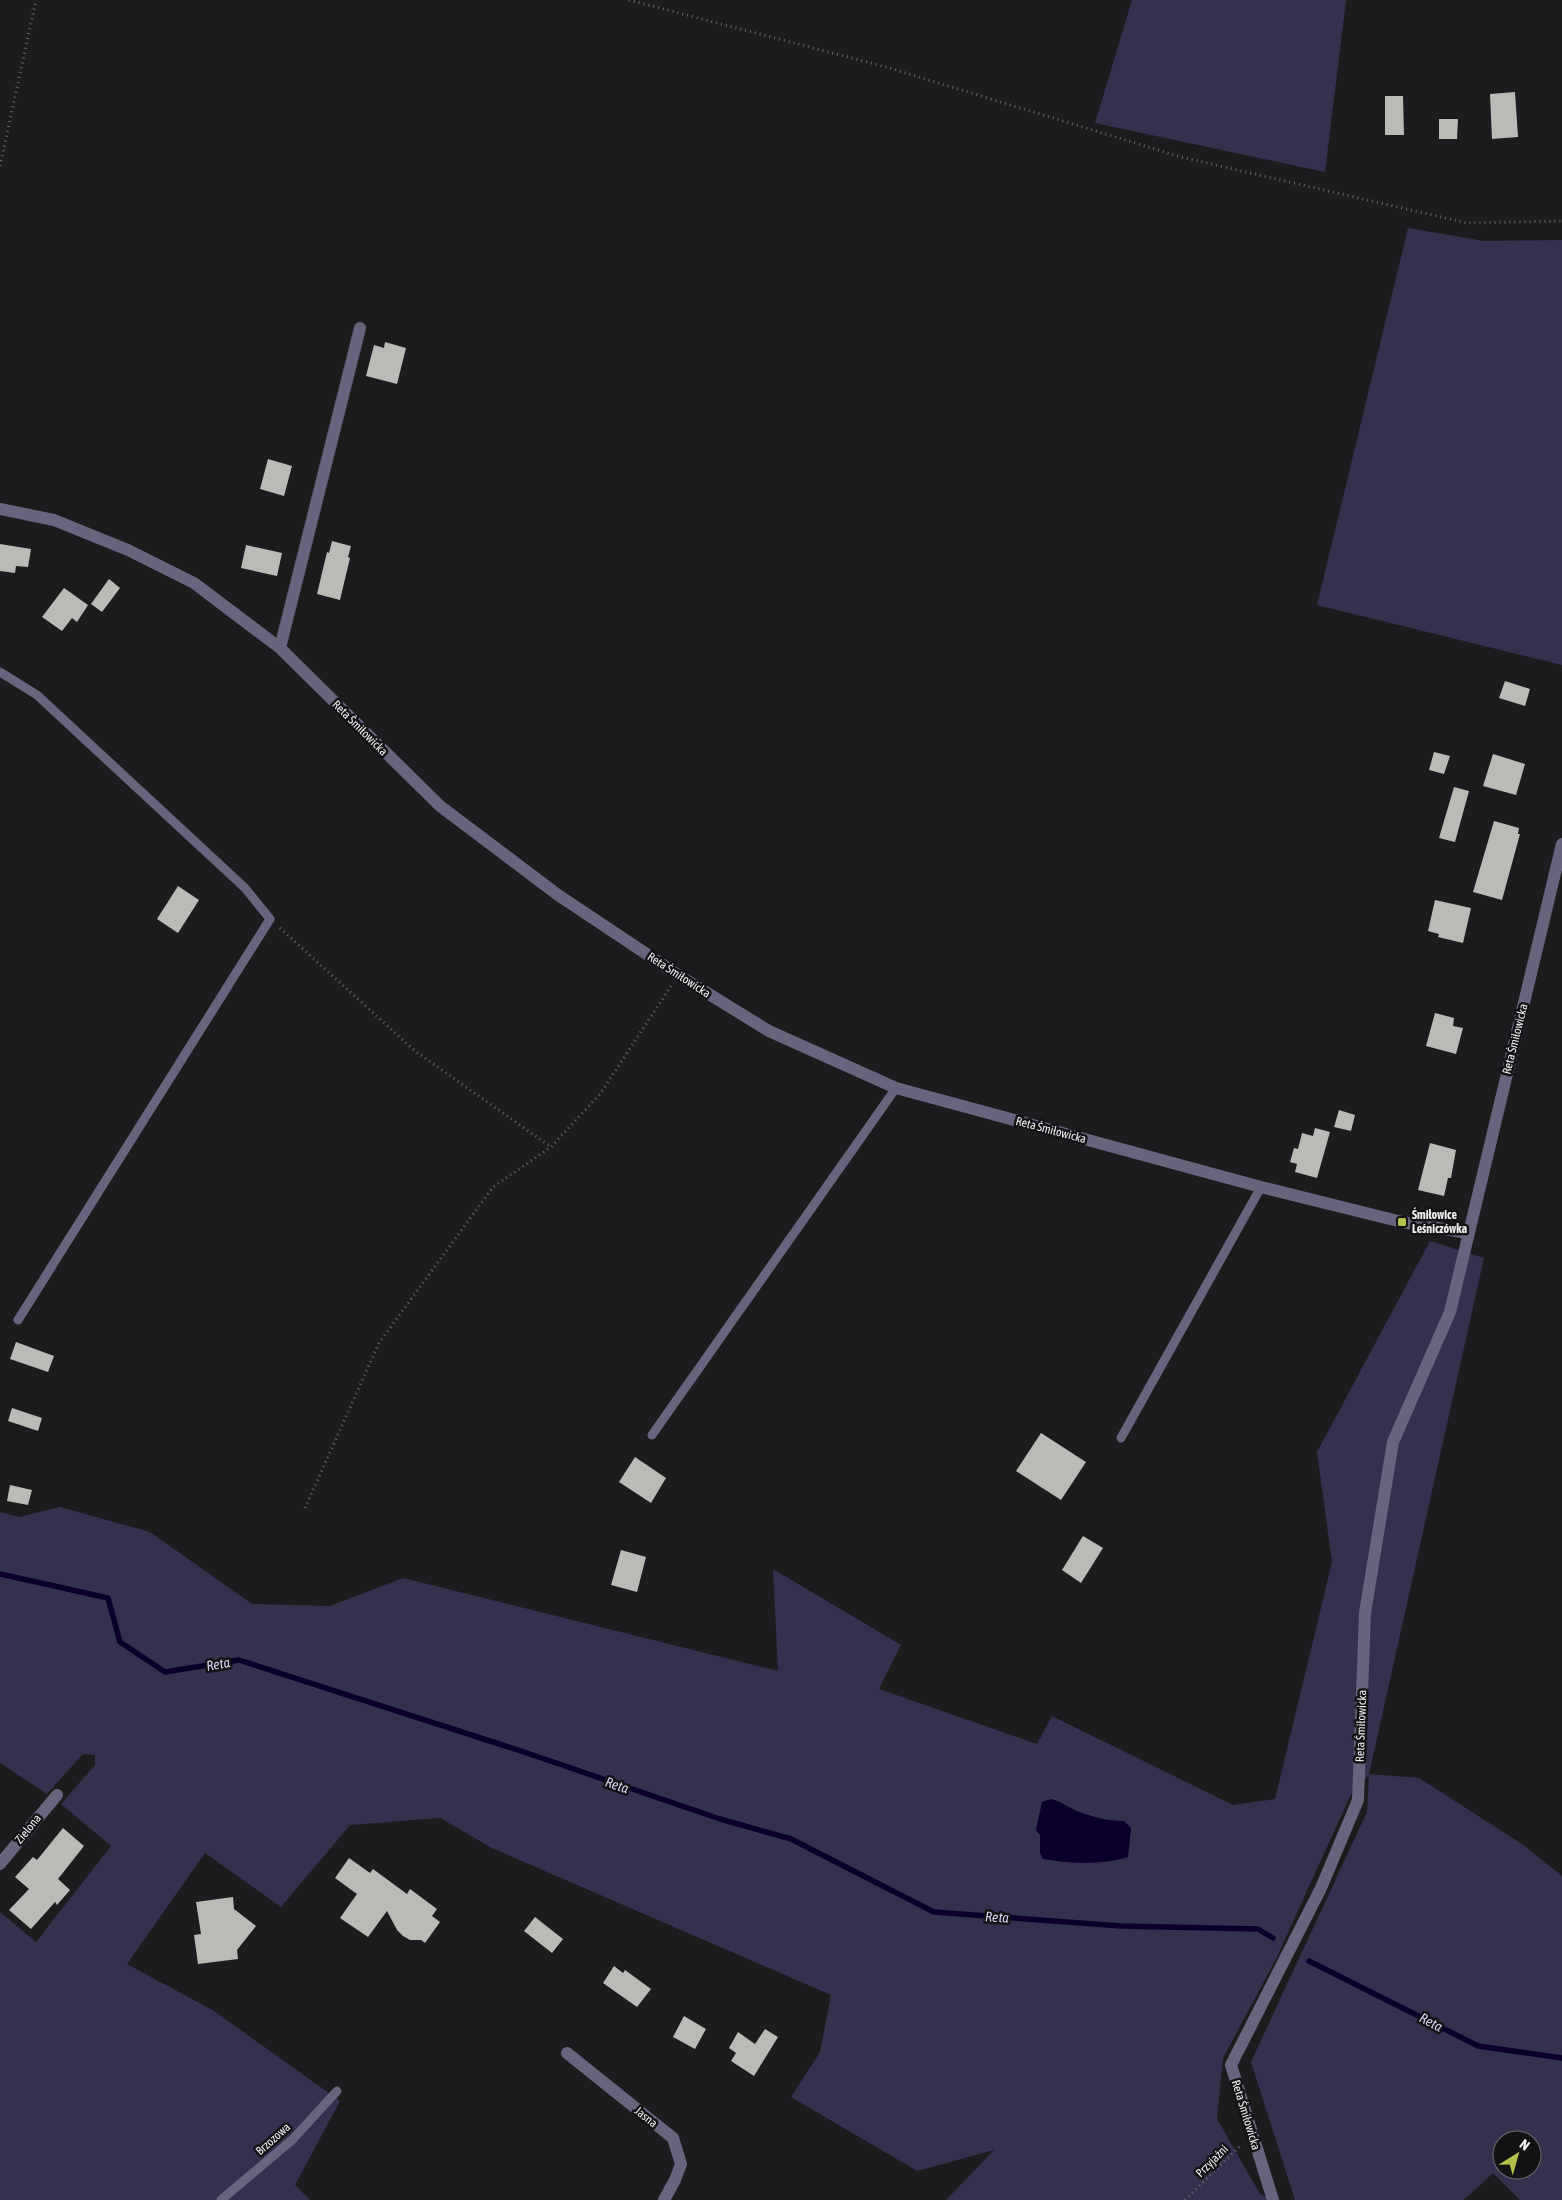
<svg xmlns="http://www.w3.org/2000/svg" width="1562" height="2200" font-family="'Asap Condensed',sans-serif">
	<rect width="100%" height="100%" fill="#1c1c1f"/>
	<g fill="#33314e" fill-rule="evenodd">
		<path d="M 1132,0 L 1346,0 L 1325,172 L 1095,123 Z"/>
		<path d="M 1408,228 L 1484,241 L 1562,240 L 1562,665 L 1317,605 Z"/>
		<path d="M 1430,1241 L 1484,1258 L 1369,1774 L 1419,1778 L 1522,1844 L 1562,1876 L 1562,2200 L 1520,2200 L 1493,2173 L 1464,2200 L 1295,2200 L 1251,2062 L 1367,1812 L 1369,1775 L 1352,1792 L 1276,1959 L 1223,2058 L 1217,2119 L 1260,2194 L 1272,2200 L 946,2200 L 994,2150 L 917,2171 L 791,2097 L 820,2052 L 831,1995 L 492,1848 L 440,1818 L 350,1825 L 281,1907 L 205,1853 L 127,1964 L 214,2011 L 340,2101 L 295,2185 L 310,2200 L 0,2200 L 0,1912 L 36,1942 L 111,1846 L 61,1804 L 95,1765 L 95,1755 L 83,1754 L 47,1794 L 0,1763 L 0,1512 L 19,1517 L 60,1507 L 150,1532 L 252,1604 L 330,1606 L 403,1578 L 778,1671 L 773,1569 L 901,1645 L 879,1689 L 1037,1744 L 1052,1716 L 1233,1805 L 1275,1799 L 1332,1562 L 1317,1452 ZM 1502,2140 L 1532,2140 L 1532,2170 L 1502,2170 Z"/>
	</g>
	<path fill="#0a002a" d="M 1051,1799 C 1063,1802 1067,1807 1077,1811 C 1092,1817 1108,1821 1124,1821 L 1131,1828 L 1128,1857 C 1102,1865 1069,1864 1043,1859 L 1040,1853 L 1040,1835 L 1036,1830 L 1042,1802 Z"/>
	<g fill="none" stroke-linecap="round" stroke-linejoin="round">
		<g stroke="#0a002a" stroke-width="5.5">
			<path d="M 0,1574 L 108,1598 L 120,1642 L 165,1672 L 239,1660 L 527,1753 L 720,1819 L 791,1839 L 934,1912 L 1121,1926 L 1258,1929 L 1273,1938"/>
			<path d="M 1309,1961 L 1478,2046 L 1562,2058"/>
		</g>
	</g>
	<g fill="#babbb6">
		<path d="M 1515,92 L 1518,137 L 1492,139 L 1490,94 Z"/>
		<path d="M 1385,96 L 1403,96 L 1404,135 L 1385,135 Z"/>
		<path d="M 1439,119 L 1458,119 L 1457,139 L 1439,139 Z"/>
		<path d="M 385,342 L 406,348 L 397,384 L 366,376 L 374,345 L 384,348 Z"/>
		<path d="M 268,459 L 292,466 L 284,496 L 260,489 Z"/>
		<path d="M 332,541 L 351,546 L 348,557 L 350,558 L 340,600 L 317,594 L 327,552 L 329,553 Z"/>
		<path d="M 0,544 L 31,549 L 28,567 L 16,566 L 15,573 L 0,571 Z"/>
		<path d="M 246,545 L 282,553 L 277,576 L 241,568 Z"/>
		<path d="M 109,579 L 120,588 L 102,612 L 91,604 Z"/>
		<path d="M 64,588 L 88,605 L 77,622 L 72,618 L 62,631 L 42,617 Z"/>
		<path d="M 1505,681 L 1530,689 L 1525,706 L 1499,698 Z"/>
		<path d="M 1434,752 L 1450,756 L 1444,774 L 1429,770 Z"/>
		<path d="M 1493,754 L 1525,764 L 1516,795 L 1483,786 Z"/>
		<path d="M 1454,787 L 1469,791 L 1455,842 L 1439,838 Z"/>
		<path d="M 1494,821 L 1519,828 L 1518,834 L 1520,834 L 1502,900 L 1473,892 Z"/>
		<path d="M 178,886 L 199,900 L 178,933 L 157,919 Z"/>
		<path d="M 1435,900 L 1471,908 L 1463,943 L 1438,937 L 1439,934 L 1428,931 Z"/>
		<path d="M 1435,1013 L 1454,1018 L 1453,1026 L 1463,1028 L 1456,1054 L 1426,1046 Z"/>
		<path d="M 1339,1110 L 1355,1115 L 1351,1131 L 1334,1127 Z"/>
		<path d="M 1315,1128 L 1330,1132 L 1317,1178 L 1295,1172 L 1297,1164 L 1290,1162 L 1294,1148 L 1298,1149 L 1302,1133 L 1313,1136 Z"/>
		<path d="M 1430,1143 L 1456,1150 L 1451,1178 L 1448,1178 L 1444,1196 L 1418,1190 Z"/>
		<path d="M 16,1342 L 54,1356 L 48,1372 L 10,1359 Z"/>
		<path d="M 12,1408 L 42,1418 L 38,1431 L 8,1421 Z"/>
		<path d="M 1041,1433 L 1086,1462 L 1061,1500 L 1016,1471 Z"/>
		<path d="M 635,1457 L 666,1478 L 651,1503 L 619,1482 Z"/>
		<path d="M 10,1485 L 32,1490 L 28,1505 L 7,1501 Z"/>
		<path d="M 1083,1536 L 1103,1548 L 1081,1583 L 1062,1570 Z"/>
		<path d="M 621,1550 L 646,1557 L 637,1592 L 611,1585 Z"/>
		<path d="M 63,1828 L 84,1846 L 58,1879 L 70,1890 L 57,1905 L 55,1902 L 31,1929 L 9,1910 L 29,1889 L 15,1877 L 33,1857 L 37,1860 Z"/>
		<path d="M 349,1858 L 370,1873 L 373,1869 L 407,1894 L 410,1889 L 437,1909 L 432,1916 L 440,1922 L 425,1943 L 421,1940 L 410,1940 L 403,1936 L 397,1930 L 387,1911 L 368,1937 L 340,1918 L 357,1894 L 335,1878 Z"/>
		<path d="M 233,1897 L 234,1909 L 256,1926 L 237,1950 L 238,1959 L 198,1964 L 194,1935 L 201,1934 L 196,1902 Z"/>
		<path d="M 535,1917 L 563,1939 L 552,1953 L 524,1931 Z"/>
		<path d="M 614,1966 L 623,1973 L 625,1970 L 651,1989 L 637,2007 L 603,1983 Z"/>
		<path d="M 684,2016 L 706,2029 L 695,2049 L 673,2037 Z"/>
		<path d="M 765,2029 L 778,2037 L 754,2076 L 731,2061 L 736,2053 L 729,2048 L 738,2032 L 755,2044 Z"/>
	</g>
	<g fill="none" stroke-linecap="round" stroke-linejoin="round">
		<g stroke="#67676a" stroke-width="3" stroke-dasharray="1 4" stroke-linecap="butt">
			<path d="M 629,0 L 886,67 L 1181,157 L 1467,223 L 1562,221"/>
			<path d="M 0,166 L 36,0"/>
			<path d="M 280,928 L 415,1051 L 551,1147"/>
			<path d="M 305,1508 L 379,1343 L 493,1187 L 551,1147 L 600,1094 L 671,986"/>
			<path d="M 1185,2200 L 1240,2146"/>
		</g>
		<g stroke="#66657d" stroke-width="9">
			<path d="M 0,672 L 37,695 L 245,888 L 270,919 L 18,1320"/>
			<path d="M 652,1435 L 896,1088"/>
			<path d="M 1121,1438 L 1261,1187"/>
			<path d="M 221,2200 L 292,2140 L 337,2091"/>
		</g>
		<g stroke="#66657d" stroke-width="12">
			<path d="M 0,509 L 54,520 L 128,550 L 194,583 L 280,648 L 440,806 L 558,895 L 678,975 L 769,1031 L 896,1088 L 1261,1187 L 1402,1222 L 1468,1233"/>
			<path d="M 280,648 L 360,328"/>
			<path d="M 0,1864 L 57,1795"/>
			<path d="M 567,2053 L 673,2138 L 681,2164 L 675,2180 L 664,2200"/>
			<path d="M 1273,2200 L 1231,2065 L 1321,1888 L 1358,1800 L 1365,1613 L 1393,1442 L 1450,1312 L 1562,844"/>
		</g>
	</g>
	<rect fill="#b4c24a" stroke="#131316" stroke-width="2" x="1397" y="1217" width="10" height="10" rx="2.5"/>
	<g text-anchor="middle" stroke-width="5" stroke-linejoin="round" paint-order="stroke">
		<g font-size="12" fill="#f1f1f4" stroke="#131316">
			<text transform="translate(360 728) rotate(45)" y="4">Reta Śmiłowicka</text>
			<text transform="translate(679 975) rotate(33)" y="4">Reta Śmiłowicka</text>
			<text transform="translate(1515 1039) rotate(-76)" y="4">Reta Śmiłowicka</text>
			<text transform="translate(1051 1130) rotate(15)" y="4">Reta Śmiłowicka</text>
			<text transform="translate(1361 1726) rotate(-88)" y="4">Reta Śmiłowicka</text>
			<text transform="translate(28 1829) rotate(-51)" y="4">Zielona</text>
			<text transform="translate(1246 2115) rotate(73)" y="4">Reta Śmiłowicka</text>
			<text transform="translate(646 2117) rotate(39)" y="4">Jasna</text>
			<text transform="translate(273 2139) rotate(-42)" y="4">Brzozowa</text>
			<text transform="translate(1212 2161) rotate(-45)" y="4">Przyjaźni</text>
		</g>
		<g font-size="12" font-weight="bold" fill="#f1f1f4" stroke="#131316" text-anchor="start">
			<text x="1412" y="1219">Śmiłowice<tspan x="1412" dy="14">Leśniczówka</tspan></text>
		</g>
		<g font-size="14" font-style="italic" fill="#d6d6f7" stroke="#131316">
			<text transform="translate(218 1664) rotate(-10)" y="5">Reta</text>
			<text transform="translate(617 1785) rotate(18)" y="5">Reta</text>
			<text transform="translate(997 1917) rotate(4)" y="5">Reta</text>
			<text transform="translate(1431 2022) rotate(27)" y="5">Reta</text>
		</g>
	</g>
	<g transform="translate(1517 2155) rotate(37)"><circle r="24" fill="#131316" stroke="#6c6c6f"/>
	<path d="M0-4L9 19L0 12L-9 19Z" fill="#b4c24a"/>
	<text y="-8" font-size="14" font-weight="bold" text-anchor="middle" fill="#f1f1f4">N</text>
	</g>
</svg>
